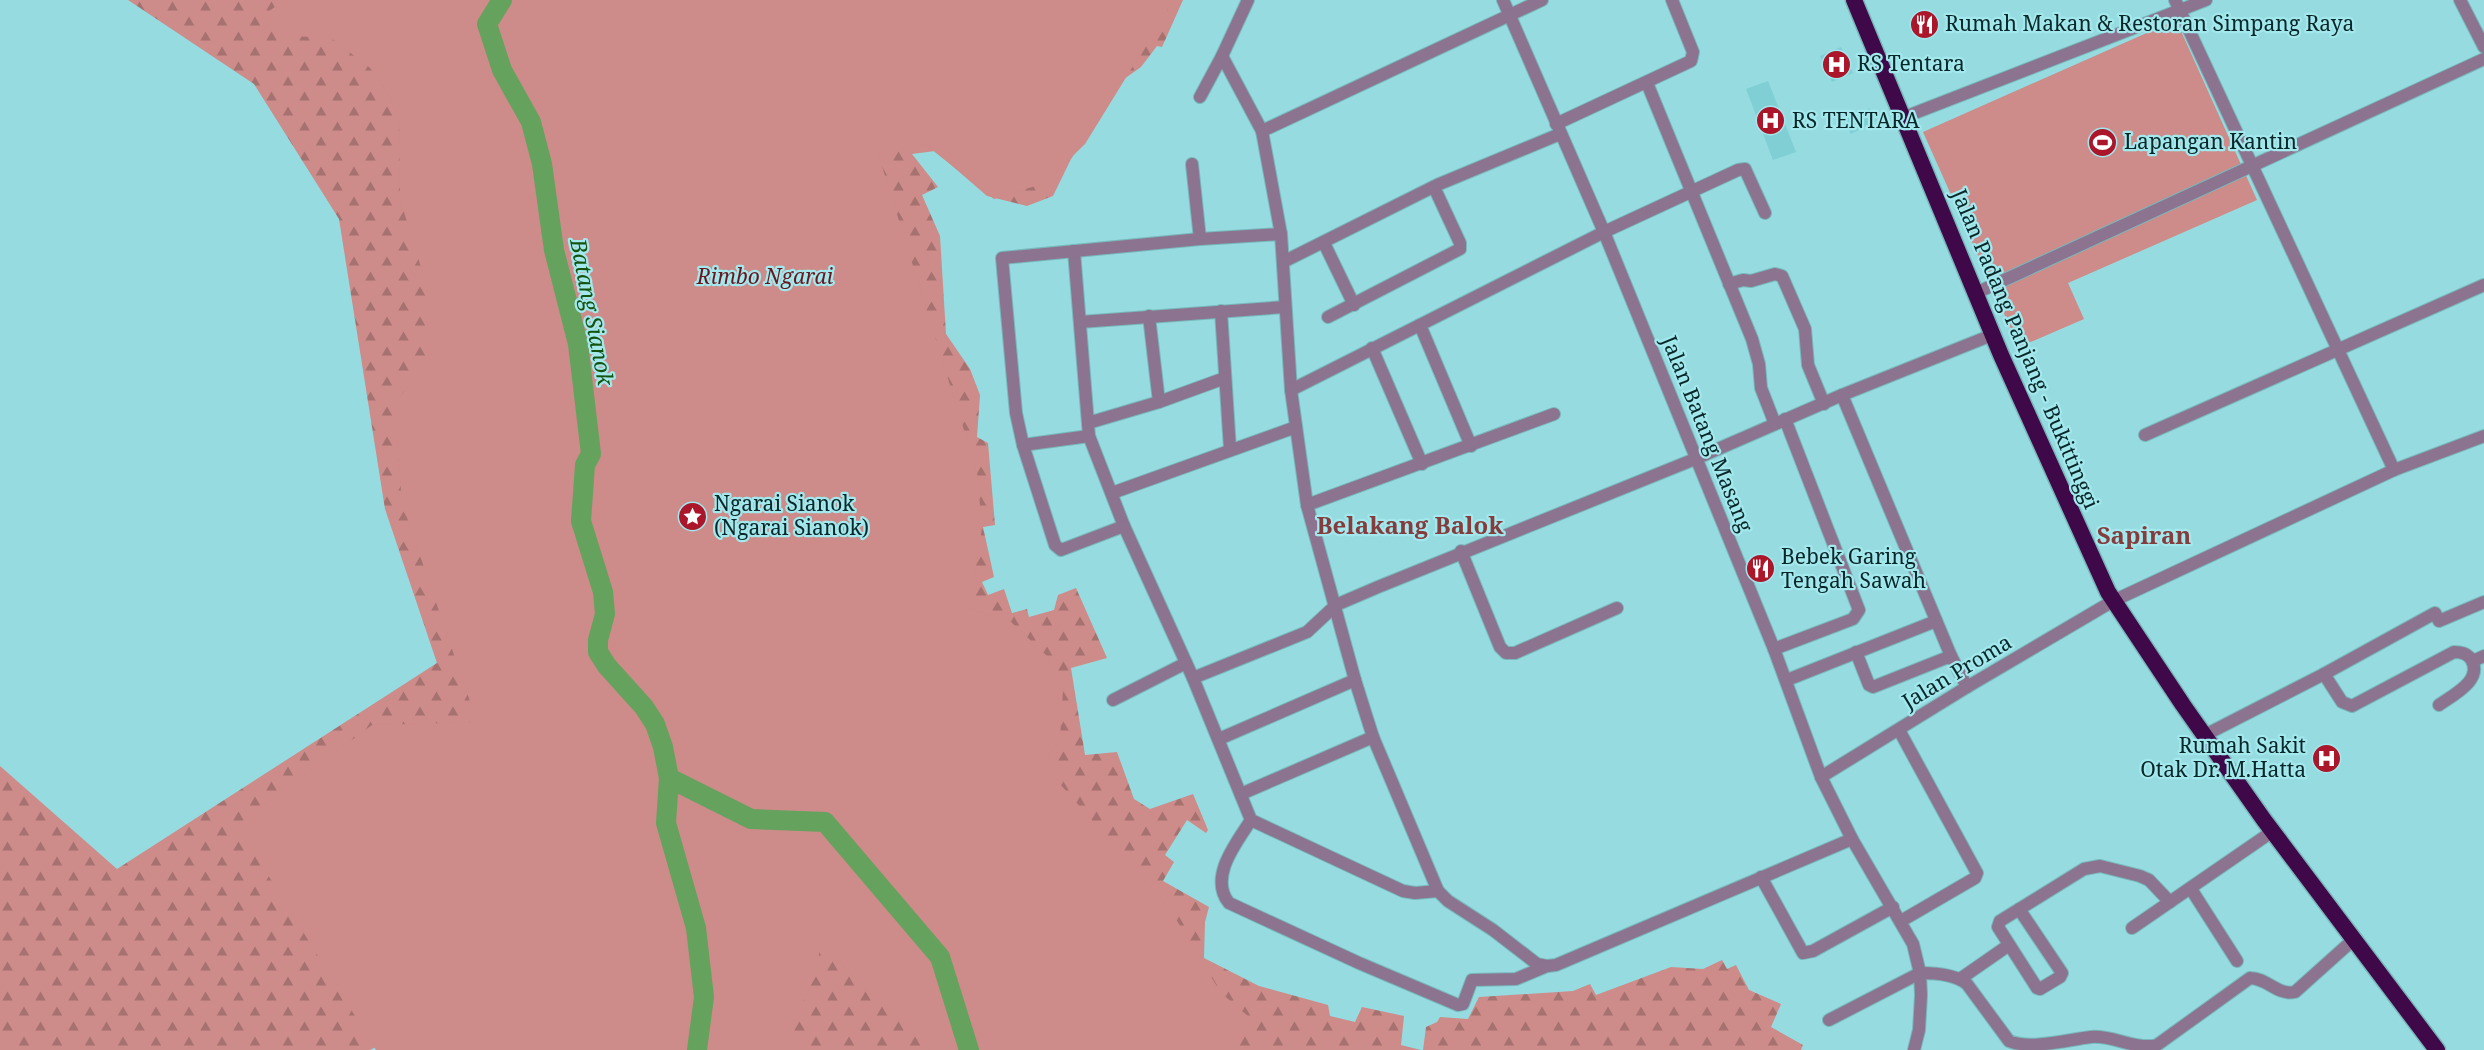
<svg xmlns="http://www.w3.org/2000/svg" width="2484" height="1050" font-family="'Noto Serif',serif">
	<defs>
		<pattern id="forest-firs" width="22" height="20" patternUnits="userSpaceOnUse" patternTransform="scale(1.5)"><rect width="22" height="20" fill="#cd8b89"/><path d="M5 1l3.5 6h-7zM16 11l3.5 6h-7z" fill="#a57270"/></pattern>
	</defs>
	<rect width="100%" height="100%" fill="#95dbe0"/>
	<g fill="#7fcfd4">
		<path d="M 1841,47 L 1853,73 L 1832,82 L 1820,56 Z"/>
		<path d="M 1768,81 L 1796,152 L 1773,160 L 1746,89 Z"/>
		<path d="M 1870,108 L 1876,121 L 1851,134 L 1844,120 Z"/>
	</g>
	<g fill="url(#forest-firs)">
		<path d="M 128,0 L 1183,0 L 1162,47 L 1157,46 L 1141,67 L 1124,79 L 1071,159 L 1053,196 L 1027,206 L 987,196 L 935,151 L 912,154 L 938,187 L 922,195 L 940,236 L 946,334 L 970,369 L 980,395 L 977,437 L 988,443 L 995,525 L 983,527 L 994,577 L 982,582 L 988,595 L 1004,589 L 1012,613 L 1027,609 L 1029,617 L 1054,610 L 1058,595 L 1076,588 L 1107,658 L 1071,668 L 1085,755 L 1117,752 L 1134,799 L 1150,809 L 1193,794 L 1208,830 L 1206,833 L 1187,820 L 1165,855 L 1174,862 L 1163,881 L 1209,907 L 1205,922 L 1204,958 L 1259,986 L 1328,1005 L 1330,1016 L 1355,1022 L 1362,1007 L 1404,1016 L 1401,1045 L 1421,1050 L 778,1050 L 543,610 L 397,1036 L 370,1050 L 0,1050 L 0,766 L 117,869 L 437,663 L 385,509 L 339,219 L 254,84 Z"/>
		<path d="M 1722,960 L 1727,969 L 1736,965 L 1749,990 L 1781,1004 L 1771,1027 L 1803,1045 L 1801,1050 L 1423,1050 L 1426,1027 L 1437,1022 L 1440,1017 L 1468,1019 L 1479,997 L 1573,991 L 1590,984 L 1596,995 L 1671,967 L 1703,969 Z"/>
	</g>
	<g fill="#cd8b89">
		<path d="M 284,0 L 1170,0 L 1167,11 L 1085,144 L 1045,183 L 994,199 L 926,145 L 878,153 L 977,472 L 982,528 L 969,609 L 1008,619 L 1047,656 L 1063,690 L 1060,739 L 1048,756 L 1054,777 L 1171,911 L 1221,993 L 1255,1022 L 1226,1050 L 929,1050 L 822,945 L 788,1050 L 376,1050 L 237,825 L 372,725 L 477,722 L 402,503 L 394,404 L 428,361 L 430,297 L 400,199 L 399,118 L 387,92 L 370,68 L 331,38 L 291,36 L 276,28 L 268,12 Z"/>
		<path d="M 2176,20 L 2257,200 L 2068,283 L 2084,319 L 2019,347 L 1923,132 Z"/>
	</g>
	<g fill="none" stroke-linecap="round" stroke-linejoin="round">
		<g stroke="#65a25e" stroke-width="20">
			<path d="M 502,0 L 487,24 L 502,70 L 531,122 L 542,164 L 554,250 L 578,344 L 591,454 L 585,465 L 581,521 L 603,592 L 605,614 L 598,640 L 598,652 L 607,666 L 644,707 L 655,724 L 663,747 L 669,778 L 666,823 L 696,928 L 704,997 L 697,1050"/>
			<path d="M 669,778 L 751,819 L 825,822 L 940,957 L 969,1050"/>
		</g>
		<defs>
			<g id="minor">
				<path d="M 1503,0 L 1604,232 L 1774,649 L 1821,777 L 1852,839 L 1913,944 L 1920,973 L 1921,995 L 1919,1030 L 1914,1050"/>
				<path d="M 2175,0 L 2394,470"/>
				<path d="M 2460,0 L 2484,47"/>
				<path d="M 1222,56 L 1262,131 L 1281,234 L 1291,390 L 1307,505 L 1355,680 L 1373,737 L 1438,891 L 1448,901 L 1493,930 L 1537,964 L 1547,966 L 1556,965 L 1852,839"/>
				<path d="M 1647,83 L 1752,339 L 1759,364 L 1761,388 L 1775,424"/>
				<path d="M 1200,97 L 1222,56 L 1248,0"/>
				<path d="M 1902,118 L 2206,0"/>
				<path d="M 1556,124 L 1691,61 L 1693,52 L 1672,0"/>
				<path d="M 1262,131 L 1542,0"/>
				<path d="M 1192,164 L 1200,239"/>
				<path d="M 1324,243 L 1354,305"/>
				<path d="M 1074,251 L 1089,436 L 1124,526 L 1193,678 L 1251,820 L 1403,891 L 1415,893 L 1438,891"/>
				<path d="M 1283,262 L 1437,185 L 1560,134"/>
				<path d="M 1729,284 L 1743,280 L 1751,281 L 1775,274 L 1782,276 L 1805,329 L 1808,365 L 1824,404"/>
				<path d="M 1976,293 L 2484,59"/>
				<path d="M 1221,311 L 1230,449"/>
				<path d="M 1149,316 L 1159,402"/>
				<path d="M 1328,317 L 1460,249 L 1460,243 L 1434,187"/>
				<path d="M 1080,322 L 1285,307"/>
				<path d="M 1420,325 L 1471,446"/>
				<path d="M 1372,348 L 1422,464"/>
				<path d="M 1291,390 L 1604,232 L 1738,170 L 1745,169 L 1765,213"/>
				<path d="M 1842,395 L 1951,656 L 1873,687 L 1869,685 L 1856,652"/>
				<path d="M 1088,423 L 1159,402 L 1225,378"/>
				<path d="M 2145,435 L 2484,285"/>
				<path d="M 1023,445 L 1089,436"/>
				<path d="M 1112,493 L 1296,427"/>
				<path d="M 1307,505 L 1554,414"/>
				<path d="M 1124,526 L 1061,550 L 1055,545 L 1023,445 L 1016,413 L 1002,258 L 1200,239 L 1281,234"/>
				<path d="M 1461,551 L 1500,647 L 1506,653 L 1515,653 L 1617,608"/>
				<path d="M 1774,649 L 1853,619 L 1859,610 L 1785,419"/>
				<path d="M 1951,656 L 1967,687"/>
				<path d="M 2473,661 L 2484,656"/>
				<path d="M 2324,674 L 2342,702 L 2352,706 L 2454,652 C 2461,652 2466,653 2471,659 C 2484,680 2453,695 2439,705"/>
				<path d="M 1193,678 L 1307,632 L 1336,605 L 1378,587 L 1695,459 L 1842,395 L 1992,335"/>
				<path d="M 1787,680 L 1936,621"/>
				<path d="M 1113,700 L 1186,663"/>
				<path d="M 1899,730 L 1977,873 L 1975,878 L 1901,921"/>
				<path d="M 2205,735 L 2324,674 L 2435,613 L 2439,621 L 2484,602"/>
				<path d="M 1219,739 L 1355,680"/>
				<path d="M 1821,777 L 1967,687 L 2113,601 L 2394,470 L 2484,436"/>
				<path d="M 1241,794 L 1373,737"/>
				<path d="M 1251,820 C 1237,842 1208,877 1229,903 L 1359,963 L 1458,1005 L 1463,1004 L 1472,980 L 1516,979 L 1547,966"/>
				<path d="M 1761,877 L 1803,953 L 1813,951 L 1893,907"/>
				<path d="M 2191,889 L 2237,961"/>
				<path d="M 2019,909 L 2062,973 L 2060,977 L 2040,989 L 2037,988 L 1998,927 L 2000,921 L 2084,869 L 2100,866 L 2140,876 L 2149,880 L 2170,902"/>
				<path d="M 2132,928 L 2273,831"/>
				<path d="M 1960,979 L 2009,945"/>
				<path d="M 1829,1020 L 1920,973 C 1935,973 1955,974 1967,984 L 2009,1041 C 2030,1050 2066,1040 2091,1037 C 2114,1035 2134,1050 2157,1045 L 2250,978 C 2267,978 2278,996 2295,992 L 2353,940"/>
			</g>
			<path id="highway" d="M 1854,0 L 2001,355 L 2108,592 L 2183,705 L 2264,820 L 2437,1050"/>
		</defs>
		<use href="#minor" stroke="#79b7bb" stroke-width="14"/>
		<use href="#highway" stroke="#79b7bb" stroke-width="19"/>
		<use href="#minor" stroke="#8c738f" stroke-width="12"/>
		<use href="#highway" stroke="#3f0848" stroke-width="16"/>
	</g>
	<defs>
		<symbol id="restaurant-disc" viewBox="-11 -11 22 22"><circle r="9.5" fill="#ab162b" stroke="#a2e8ed"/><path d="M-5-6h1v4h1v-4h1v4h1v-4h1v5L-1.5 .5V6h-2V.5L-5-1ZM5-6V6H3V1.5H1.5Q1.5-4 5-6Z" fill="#fff"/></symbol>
		<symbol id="hospital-disc" viewBox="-11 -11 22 22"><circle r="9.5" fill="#ab162b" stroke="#a2e8ed"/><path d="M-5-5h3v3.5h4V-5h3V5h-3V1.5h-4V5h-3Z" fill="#fff"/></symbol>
		<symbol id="stadium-disc" viewBox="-11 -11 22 22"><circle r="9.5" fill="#ab162b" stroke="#a2e8ed"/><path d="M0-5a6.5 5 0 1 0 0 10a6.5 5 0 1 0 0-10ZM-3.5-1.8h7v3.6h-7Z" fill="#fff"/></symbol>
		<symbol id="sight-disc" viewBox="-11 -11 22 22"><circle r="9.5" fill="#ab162b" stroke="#a2e8ed"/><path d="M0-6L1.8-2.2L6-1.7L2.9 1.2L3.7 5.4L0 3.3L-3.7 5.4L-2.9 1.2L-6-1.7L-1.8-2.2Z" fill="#fff"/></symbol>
	</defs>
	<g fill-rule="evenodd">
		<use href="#restaurant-disc" x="1908" y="8" width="33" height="33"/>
		<use href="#hospital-disc" x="1820" y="48" width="33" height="33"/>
		<use href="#hospital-disc" x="1754" y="104" width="33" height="33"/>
		<use href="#stadium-disc" x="2086" y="126" width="33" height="33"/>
		<use href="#sight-disc" x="676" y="500" width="33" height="33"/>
		<use href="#restaurant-disc" x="1744" y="552" width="33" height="33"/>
		<use href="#hospital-disc" x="2310" y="742" width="33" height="33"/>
	</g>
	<g text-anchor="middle" stroke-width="4.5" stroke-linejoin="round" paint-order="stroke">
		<g font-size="21" fill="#092729" stroke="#a2e8ed" text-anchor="start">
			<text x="1945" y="31">Rumah Makan &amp; Restoran Simpang Raya</text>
			<text x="1857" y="71">RS Tentara</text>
			<text x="1792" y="128">RS TENTARA</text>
			<text x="2124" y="149">Lapangan Kantin</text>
			<text x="714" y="511">Ngarai Sianok<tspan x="714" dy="24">(Ngarai Sianok)</tspan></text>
			<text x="1781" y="564">Bebek Garing<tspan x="1781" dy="24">Tengah Sawah</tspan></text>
			<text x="2306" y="753" text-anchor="end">Rumah Sakit<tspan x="2306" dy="24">Otak Dr. M.Hatta</tspan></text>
		</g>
		<g font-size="21" font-style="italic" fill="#6a161d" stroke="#a2e8ed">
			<text x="765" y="284">Rimbo Ngarai</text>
		</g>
		<g font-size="21" fill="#092729" stroke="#a2e8ed">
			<text transform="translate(2025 349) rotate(67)" y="7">Jalan Padang Panjang - Bukittinggi</text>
			<text transform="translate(1707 434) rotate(68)" y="7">Jalan Batang Masang</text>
			<text transform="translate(1957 672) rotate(-31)" y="7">Jalan Proma</text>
		</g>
		<g font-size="22" font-style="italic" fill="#14520d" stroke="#a2e8ed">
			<text transform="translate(592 312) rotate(79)" y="8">Batang Sianok</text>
		</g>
		<g font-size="24" font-weight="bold" fill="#853c3d" stroke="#a2e8ed">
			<text x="1410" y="534">Belakang Balok</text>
			<text x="2144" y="544">Sapiran</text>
		</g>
	</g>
</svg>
